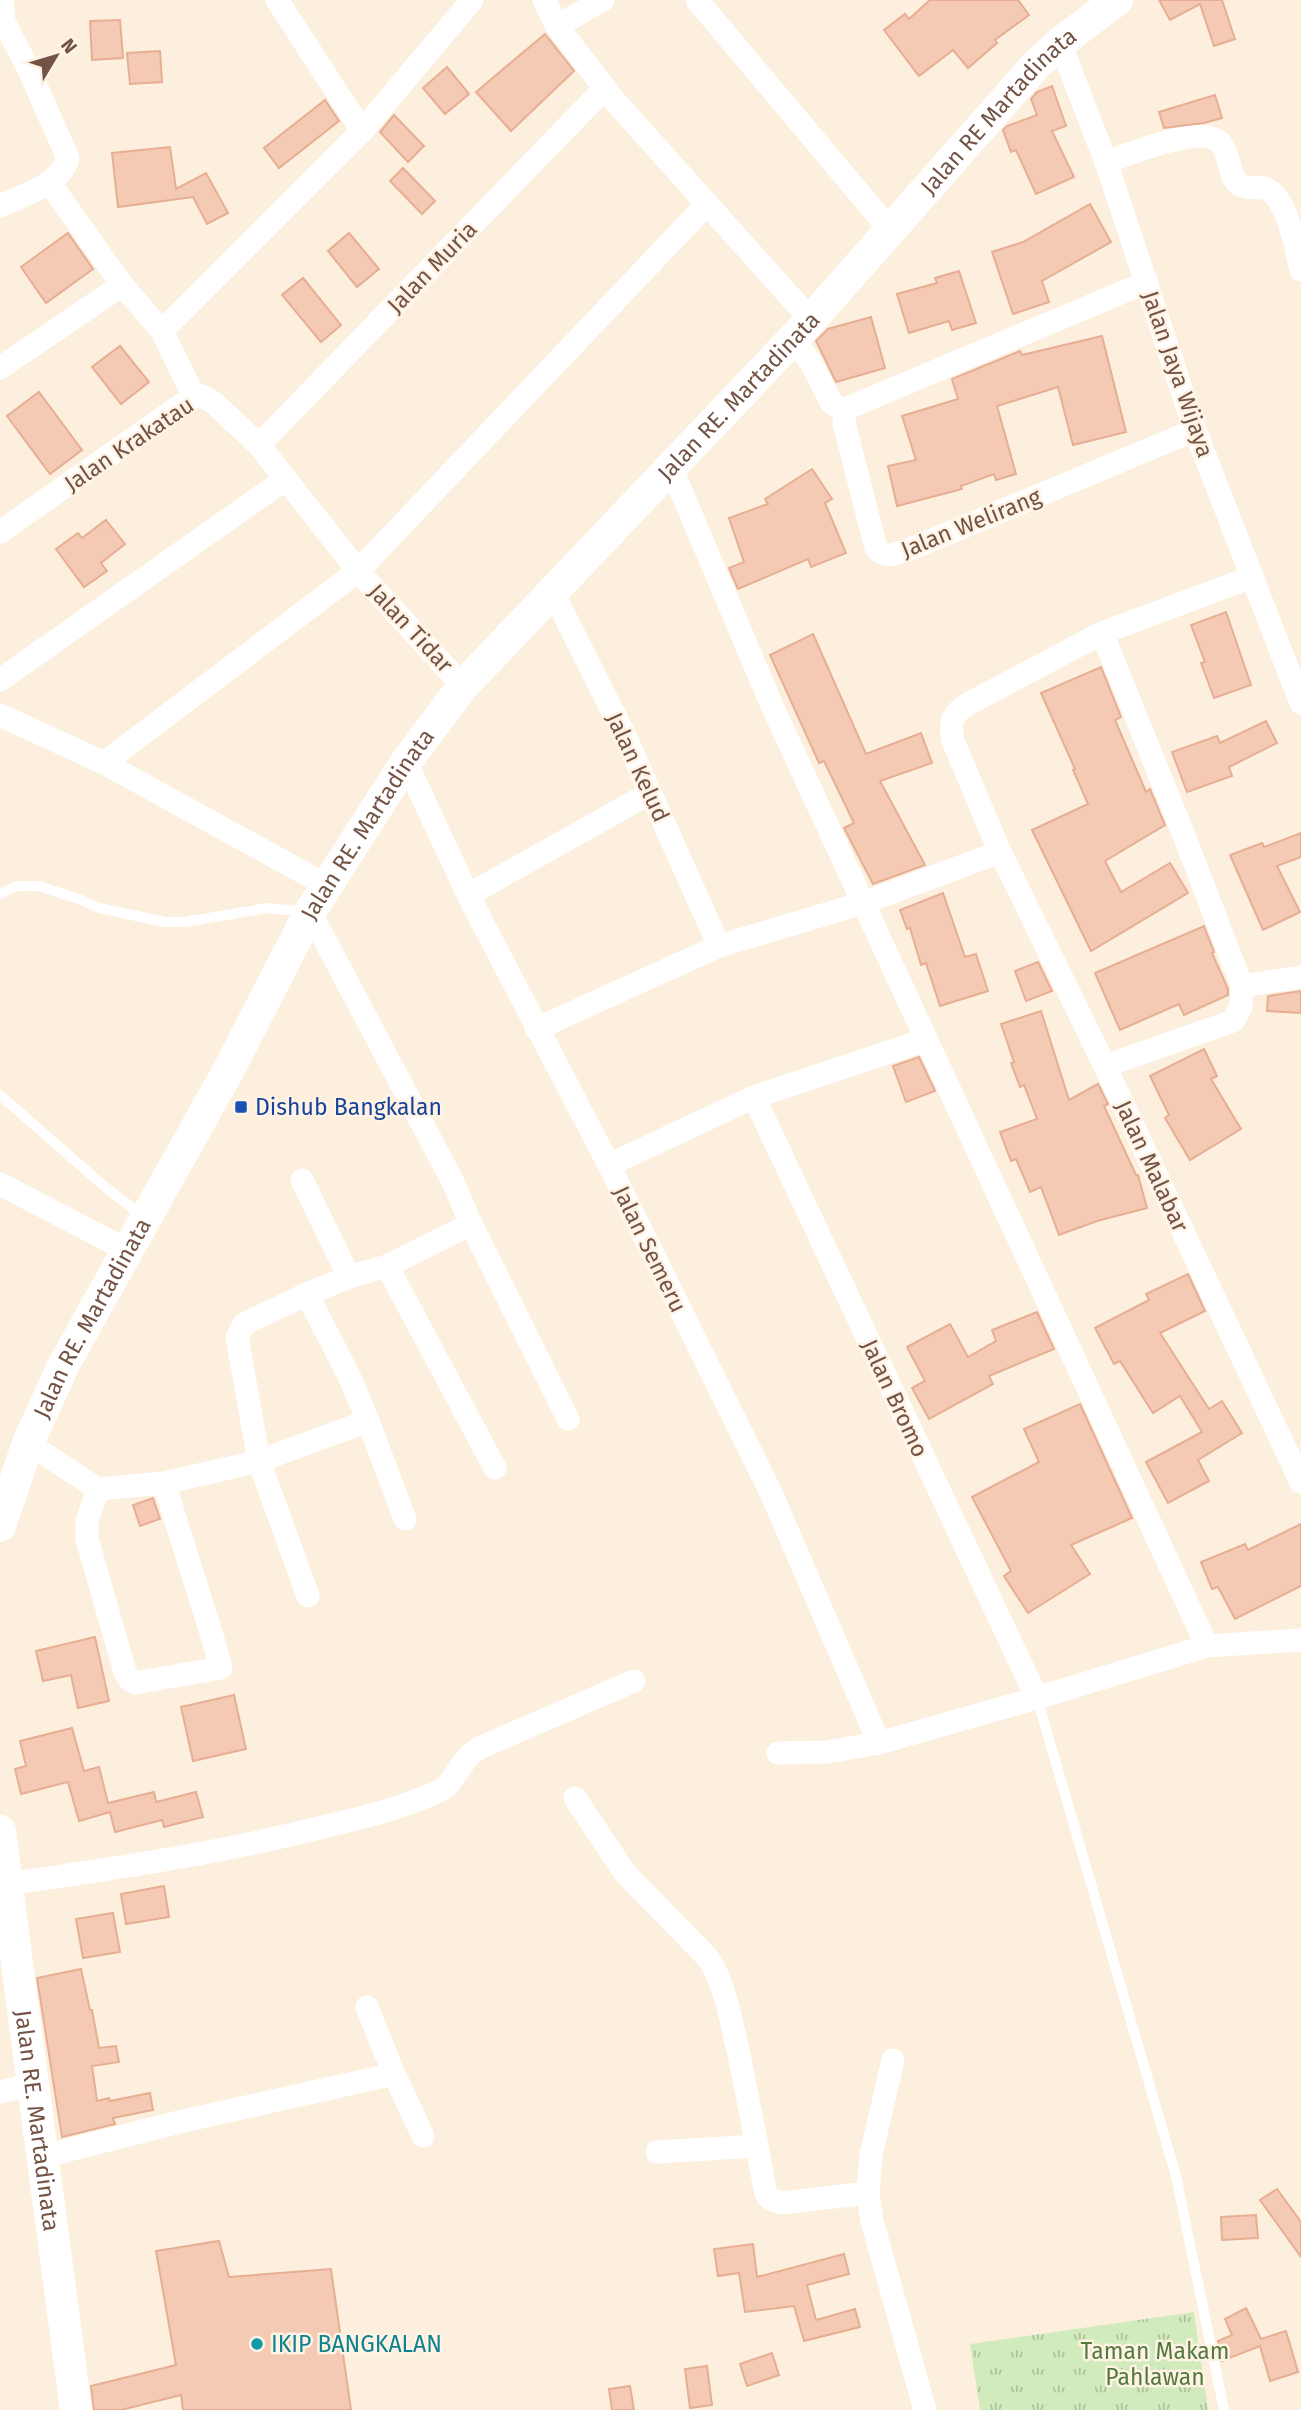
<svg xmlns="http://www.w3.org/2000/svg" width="1301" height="2410" font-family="'Fira Sans',sans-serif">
	<defs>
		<pattern id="park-tufts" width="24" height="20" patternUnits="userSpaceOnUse" patternTransform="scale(1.75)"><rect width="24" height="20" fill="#d2ebbc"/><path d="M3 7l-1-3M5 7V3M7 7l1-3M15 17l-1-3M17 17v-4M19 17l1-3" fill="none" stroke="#afc19b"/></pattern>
	</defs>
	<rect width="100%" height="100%" fill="#fdefdd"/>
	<path fill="url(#park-tufts)" d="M 1194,2312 L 1208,2410 L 980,2410 L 970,2344 Z"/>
	<g fill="#f4cab4" stroke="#e7ae93" stroke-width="2">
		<path d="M 930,0 L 1018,0 L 1029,15 L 995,40 L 997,43 L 968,68 L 953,50 L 919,76 L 884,30 L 905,14 L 909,19 Z"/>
		<path d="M 1159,0 L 1222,0 L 1235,39 L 1214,46 L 1200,4 L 1170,20 Z"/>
		<path d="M 120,20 L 123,58 L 92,60 L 90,21 Z"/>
		<path d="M 545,34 L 574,71 L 511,131 L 476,92 Z"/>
		<path d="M 160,51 L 162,82 L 130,84 L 127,53 Z"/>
		<path d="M 447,67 L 469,94 L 445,114 L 423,88 Z"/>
		<path d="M 1052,86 L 1066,126 L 1052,131 L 1074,177 L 1036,194 L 1016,150 L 1011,152 L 1003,130 L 1007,126 L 1037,115 L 1031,99 L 1037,92 Z"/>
		<path d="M 1215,95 L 1222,118 L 1204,123 L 1164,128 L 1159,112 Z"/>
		<path d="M 325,100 L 339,121 L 279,168 L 264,148 Z"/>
		<path d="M 394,115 L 424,146 L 408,162 L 380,132 Z"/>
		<path d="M 170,147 L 176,189 L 206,173 L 228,213 L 207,224 L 193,197 L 118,207 L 112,153 Z"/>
		<path d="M 403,168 L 435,201 L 422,214 L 390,181 Z"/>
		<path d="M 1090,204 L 1111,242 L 1042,281 L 1049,302 L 1013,314 L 992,252 L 1023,242 Z"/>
		<path d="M 68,233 L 93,269 L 46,303 L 21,267 Z"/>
		<path d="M 349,233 L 379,269 L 357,287 L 328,251 Z"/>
		<path d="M 959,271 L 976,323 L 952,330 L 949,321 L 909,333 L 897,294 L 937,283 L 935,278 Z"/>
		<path d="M 303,278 L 341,325 L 321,342 L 282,295 Z"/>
		<path d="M 871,317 L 885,368 L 836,382 L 816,341 L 828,329 Z"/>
		<path d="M 1102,336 L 1126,432 L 1073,445 L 1058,387 L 997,406 L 1016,474 L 996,480 L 994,474 L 961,486 L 962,489 L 897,506 L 888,466 L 916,460 L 902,416 L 958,399 L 952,379 L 1020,351 L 1022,355 Z"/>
		<path d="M 120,346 L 149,382 L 121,404 L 92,367 Z"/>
		<path d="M 39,392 L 82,450 L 50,474 L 7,416 Z"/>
		<path d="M 812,469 L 832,499 L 825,503 L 846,553 L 811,567 L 808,559 L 738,589 L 729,568 L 744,562 L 729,518 L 768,504 L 765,499 Z"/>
		<path d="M 106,520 L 125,544 L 101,563 L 107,571 L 84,587 L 56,549 L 78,533 L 82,538 Z"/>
		<path d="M 1226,612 L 1251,685 L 1214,698 L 1201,663 L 1205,662 L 1191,625 Z"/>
		<path d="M 813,634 L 866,754 L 921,733 L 932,763 L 880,781 L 925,865 L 873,884 L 844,828 L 854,823 L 824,761 L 819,763 L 770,655 Z"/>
		<path d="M 1101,667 L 1121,717 L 1115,720 L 1146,792 L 1150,789 L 1165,825 L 1105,861 L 1121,892 L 1170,863 L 1188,893 L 1091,951 L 1032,830 L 1088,804 L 1073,770 L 1075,769 L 1041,693 Z"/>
		<path d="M 1266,721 L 1277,743 L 1229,767 L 1232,776 L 1187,792 L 1172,752 L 1217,736 L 1220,743 Z"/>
		<path d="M 1301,833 L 1301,857 L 1277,866 L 1300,912 L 1263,930 L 1230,855 L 1262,843 L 1264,847 Z"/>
		<path d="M 943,893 L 965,957 L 976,954 L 988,991 L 940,1006 L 926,963 L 921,965 L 910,928 L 907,929 L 900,910 Z"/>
		<path d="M 1204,926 L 1214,952 L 1212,953 L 1228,989 L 1228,995 L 1184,1015 L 1179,1004 L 1120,1030 L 1095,973 Z"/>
		<path d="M 1038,962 L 1052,991 L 1026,1001 L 1015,971 Z"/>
		<path d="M 1301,991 L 1301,1013 L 1267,1011 L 1268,996 Z"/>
		<path d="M 1041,1011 L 1069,1100 L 1098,1084 L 1108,1104 L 1104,1106 L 1136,1175 L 1138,1175 L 1147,1208 L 1097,1221 L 1059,1235 L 1041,1187 L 1030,1192 L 1016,1159 L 1011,1161 L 1000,1132 L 1037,1119 L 1024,1085 L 1020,1087 L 1011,1063 L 1014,1062 L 1001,1024 Z"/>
		<path d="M 1204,1049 L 1217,1076 L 1211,1079 L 1241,1129 L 1190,1160 L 1165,1118 L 1169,1115 L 1150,1076 Z"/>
		<path d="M 919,1057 L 935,1091 L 906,1102 L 893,1066 Z"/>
		<path d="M 1188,1274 L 1205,1311 L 1160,1333 L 1209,1409 L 1222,1401 L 1242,1433 L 1198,1460 L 1209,1481 L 1168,1503 L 1146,1462 L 1202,1432 L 1180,1396 L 1153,1413 L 1120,1361 L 1114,1364 L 1095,1328 L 1149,1300 L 1146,1294 Z"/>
		<path d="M 1037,1312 L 1054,1349 L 989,1376 L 993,1384 L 929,1419 L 912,1388 L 925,1381 L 907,1347 L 950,1324 L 968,1357 L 996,1341 L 992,1330 Z"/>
		<path d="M 1080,1404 L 1132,1518 L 1071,1545 L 1090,1574 L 1028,1613 L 1004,1576 L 1011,1571 L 972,1497 L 1039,1462 L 1024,1429 Z"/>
		<path d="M 153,1498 L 160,1519 L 140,1526 L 133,1505 Z"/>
		<path d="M 1301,1524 L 1301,1586 L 1235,1619 L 1218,1587 L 1212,1589 L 1201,1562 L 1245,1544 L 1248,1550 Z"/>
		<path d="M 95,1637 L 109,1701 L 78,1708 L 71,1675 L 43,1681 L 36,1651 Z"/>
		<path d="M 234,1695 L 246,1749 L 193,1761 L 181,1707 Z"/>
		<path d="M 72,1728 L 84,1771 L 99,1767 L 108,1803 L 154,1792 L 156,1802 L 196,1792 L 203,1817 L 164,1827 L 162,1820 L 115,1832 L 110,1812 L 79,1821 L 68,1782 L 21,1794 L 15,1769 L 26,1766 L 20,1741 Z"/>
		<path d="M 164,1886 L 169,1917 L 126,1924 L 121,1894 Z"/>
		<path d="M 113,1913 L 120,1952 L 83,1958 L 76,1919 Z"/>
		<path d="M 81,1969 L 90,2010 L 92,2010 L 99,2048 L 116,2046 L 119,2062 L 92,2066 L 97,2101 L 109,2098 L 110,2101 L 150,2093 L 153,2110 L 113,2118 L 115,2124 L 62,2137 L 37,1978 Z"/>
		<path d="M 1277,2189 L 1301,2222 L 1301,2257 L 1260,2200 Z"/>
		<path d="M 1256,2215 L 1258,2238 L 1222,2240 L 1221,2217 Z"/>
		<path d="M 219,2241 L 229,2277 L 331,2269 L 351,2410 L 183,2410 L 181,2395 L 121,2410 L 94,2410 L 91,2386 L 176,2365 L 156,2251 Z"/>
		<path d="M 753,2244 L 757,2277 L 844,2254 L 849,2274 L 807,2285 L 816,2320 L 855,2309 L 860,2327 L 804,2341 L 794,2306 L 745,2312 L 739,2273 L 718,2276 L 714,2249 Z"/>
		<path d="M 1246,2308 L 1261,2339 L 1286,2331 L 1298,2372 L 1270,2381 L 1260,2346 L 1222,2361 L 1218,2341 L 1232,2335 L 1225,2319 Z"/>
		<path d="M 772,2353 L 779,2375 L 747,2386 L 740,2364 Z"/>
		<path d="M 707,2366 L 712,2405 L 690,2408 L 685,2369 Z"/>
		<path d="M 630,2386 L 634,2410 L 612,2410 L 609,2389 Z"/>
	</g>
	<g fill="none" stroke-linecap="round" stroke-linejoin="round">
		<g stroke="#fff" stroke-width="10">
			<path d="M 0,894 L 17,886 L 38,886 L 79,899 L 99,908 L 165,922 L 185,922 L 268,908 L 306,912"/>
			<path d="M 0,1095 L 105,1187 L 143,1216"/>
			<path d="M 1037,1698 L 1176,2176 L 1224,2410"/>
		</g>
		<g stroke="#fff" stroke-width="23">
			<path d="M 277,0 L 362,131"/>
			<path d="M 544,0 L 557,26 L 613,99 L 811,320"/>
			<path d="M 697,0 L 891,231"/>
			<path d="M 557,26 L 603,0"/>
			<path d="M 1060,43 L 1106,162 L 1195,430 L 1301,703"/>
			<path d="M 1106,162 C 1129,155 1206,121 1222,145 C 1230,156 1229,177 1239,184 C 1248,191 1261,184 1270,191 C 1288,203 1296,249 1301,270"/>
			<path d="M 49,182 L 122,285 L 162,331 L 194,397"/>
			<path d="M 0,206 C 23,195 61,185 68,158 L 29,70 L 4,22 L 2,0"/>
			<path d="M 162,331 L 362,131 L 472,0"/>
			<path d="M 793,339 L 810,361 L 831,402 L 845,413"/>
			<path d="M 0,368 L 122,285"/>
			<path d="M 845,413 L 844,423 L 876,548 C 885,559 896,554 908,550 L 1195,430"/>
			<path d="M 845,413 L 850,407 L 1147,282"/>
			<path d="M 259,445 L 604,89"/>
			<path d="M 671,467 L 773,708 L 1207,1646"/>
			<path d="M 0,532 L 184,403 L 198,395 L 203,396 L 214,403 L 259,445 L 358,571 L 463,686"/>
			<path d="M 552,591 L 624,734 L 719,946"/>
			<path d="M 1102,633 L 1183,833 L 1242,986 L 1241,1007 L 1233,1021 L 1105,1066"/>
			<path d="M 0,680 L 284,480"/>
			<path d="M 0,715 L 104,763 L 326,885"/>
			<path d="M 406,762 L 468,895 L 609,1165 L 772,1495 L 879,1743"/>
			<path d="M 104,763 L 358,571 L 707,204"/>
			<path d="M 1000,852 L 1105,1066 L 1301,1482"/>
			<path d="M 468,895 L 650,793"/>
			<path d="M 1242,986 L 1301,977"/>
			<path d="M 536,1029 L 719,946 L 863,903 L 1000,852 L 953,741 C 949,722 952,714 968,704 L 1102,633 L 1252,577"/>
			<path d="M 754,1097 L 1037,1698"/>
			<path d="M 609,1165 L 754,1097 L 925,1040"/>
			<path d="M 302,1180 L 349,1277"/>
			<path d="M 0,1184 L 127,1250"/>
			<path d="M 471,1224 L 568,1419"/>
			<path d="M 387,1266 L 495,1468"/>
			<path d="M 307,1294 L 244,1324 L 237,1337 L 259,1461 L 308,1596"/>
			<path d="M 368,1421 L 405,1519"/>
			<path d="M 28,1443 L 98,1489 L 164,1483 L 259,1461 L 368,1421 L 349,1376 L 307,1294 L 349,1277 L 387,1266 L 471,1224 L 453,1182 L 310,912"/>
			<path d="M 98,1489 L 87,1521 L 87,1539 L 125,1672 L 129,1679 L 135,1683 L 221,1668 L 213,1639 L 164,1483"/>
			<path d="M 778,1753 L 827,1752 L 879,1743 L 1037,1698 L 1207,1646 L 1301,1640"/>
			<path d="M 575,1798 L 625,1873 L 708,1958 C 726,1986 730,2018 738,2050 C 748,2098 757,2146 766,2194 L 771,2199 L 781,2203 L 868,2193"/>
			<path d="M 7,1884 C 113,1869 219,1853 323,1827 C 364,1817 408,1807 445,1788 C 459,1773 461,1760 479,1748 L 634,1681"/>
			<path d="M 367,2007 L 394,2074 L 423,2136"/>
			<path d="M 893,2060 L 871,2155 L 868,2193 L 872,2221 L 925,2410"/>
			<path d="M 0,2092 L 34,2084"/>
			<path d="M 657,2152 L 757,2146"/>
			<path d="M 41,2157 L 179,2122 L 394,2074"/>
		</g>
		<g stroke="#fff" stroke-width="32">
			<path id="s1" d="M 0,1526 L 28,1443 L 64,1364 L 228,1071 L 310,912 L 406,762 L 463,686 L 811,320 L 1036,65 L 1060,43 L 1117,0"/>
			<path id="s2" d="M 0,1831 C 25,2024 49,2217 76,2410"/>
		</g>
	</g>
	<rect fill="#1a4fb4" stroke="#fff3e5" stroke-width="2.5" x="234" y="1100" width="14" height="14" rx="3.5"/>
	<circle fill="#0f9aa8" stroke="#fff3e5" stroke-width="2.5" cx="257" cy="2344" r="7"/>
	<g text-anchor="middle" stroke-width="5" stroke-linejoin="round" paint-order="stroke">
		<g font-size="23" fill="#735345" stroke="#fff3e5">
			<text dy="8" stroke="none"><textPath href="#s1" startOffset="1748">Jalan RE Martadinata</textPath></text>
			<text transform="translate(432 267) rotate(-46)" y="8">Jalan Muria</text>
			<text transform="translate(1178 374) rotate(71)" y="8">Jalan Jaya Wijaya</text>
			<text dy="8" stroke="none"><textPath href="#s1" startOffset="1362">Jalan RE. Martadinata</textPath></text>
			<text transform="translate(129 444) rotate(-34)" y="8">Jalan Krakatau</text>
			<text transform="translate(971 523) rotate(-22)" y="8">Jalan Welirang</text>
			<text transform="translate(411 628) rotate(47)" y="8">Jalan Tidar</text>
			<text transform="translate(638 767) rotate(65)" y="8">Jalan Kelud</text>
			<text dy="8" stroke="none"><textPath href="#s1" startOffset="794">Jalan RE. Martadinata</textPath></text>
			<text transform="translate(1152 1166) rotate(65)" y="8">Jalan Malabar</text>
			<text transform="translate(650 1249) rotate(64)" y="8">Jalan Semeru</text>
			<text dy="8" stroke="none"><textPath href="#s1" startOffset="228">Jalan RE. Martadinata</textPath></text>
			<text transform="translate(895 1398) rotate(65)" y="8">Jalan Bromo</text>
			<text dy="8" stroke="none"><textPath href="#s2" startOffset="292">Jalan RE. Martadinata</textPath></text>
		</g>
		<g font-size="23" fill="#164399" stroke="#fff3e5" text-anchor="start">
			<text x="255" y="1115">Dishub Bangkalan</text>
		</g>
		<g font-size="23" fill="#0d838f" stroke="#fff3e5" text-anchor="start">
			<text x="271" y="2352">IKIP BANGKALAN</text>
		</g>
		<g font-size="23" fill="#537a3d" stroke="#fff3e5">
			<text x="1155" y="2359">Taman Makam<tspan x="1155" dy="26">Pahlawan</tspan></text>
		</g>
	</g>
	<g transform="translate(56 56) rotate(52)" stroke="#fff3e5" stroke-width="5" paint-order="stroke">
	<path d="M0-5L12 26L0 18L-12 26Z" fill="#735345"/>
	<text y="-10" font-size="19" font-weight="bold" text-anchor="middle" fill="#735345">N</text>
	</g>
</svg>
